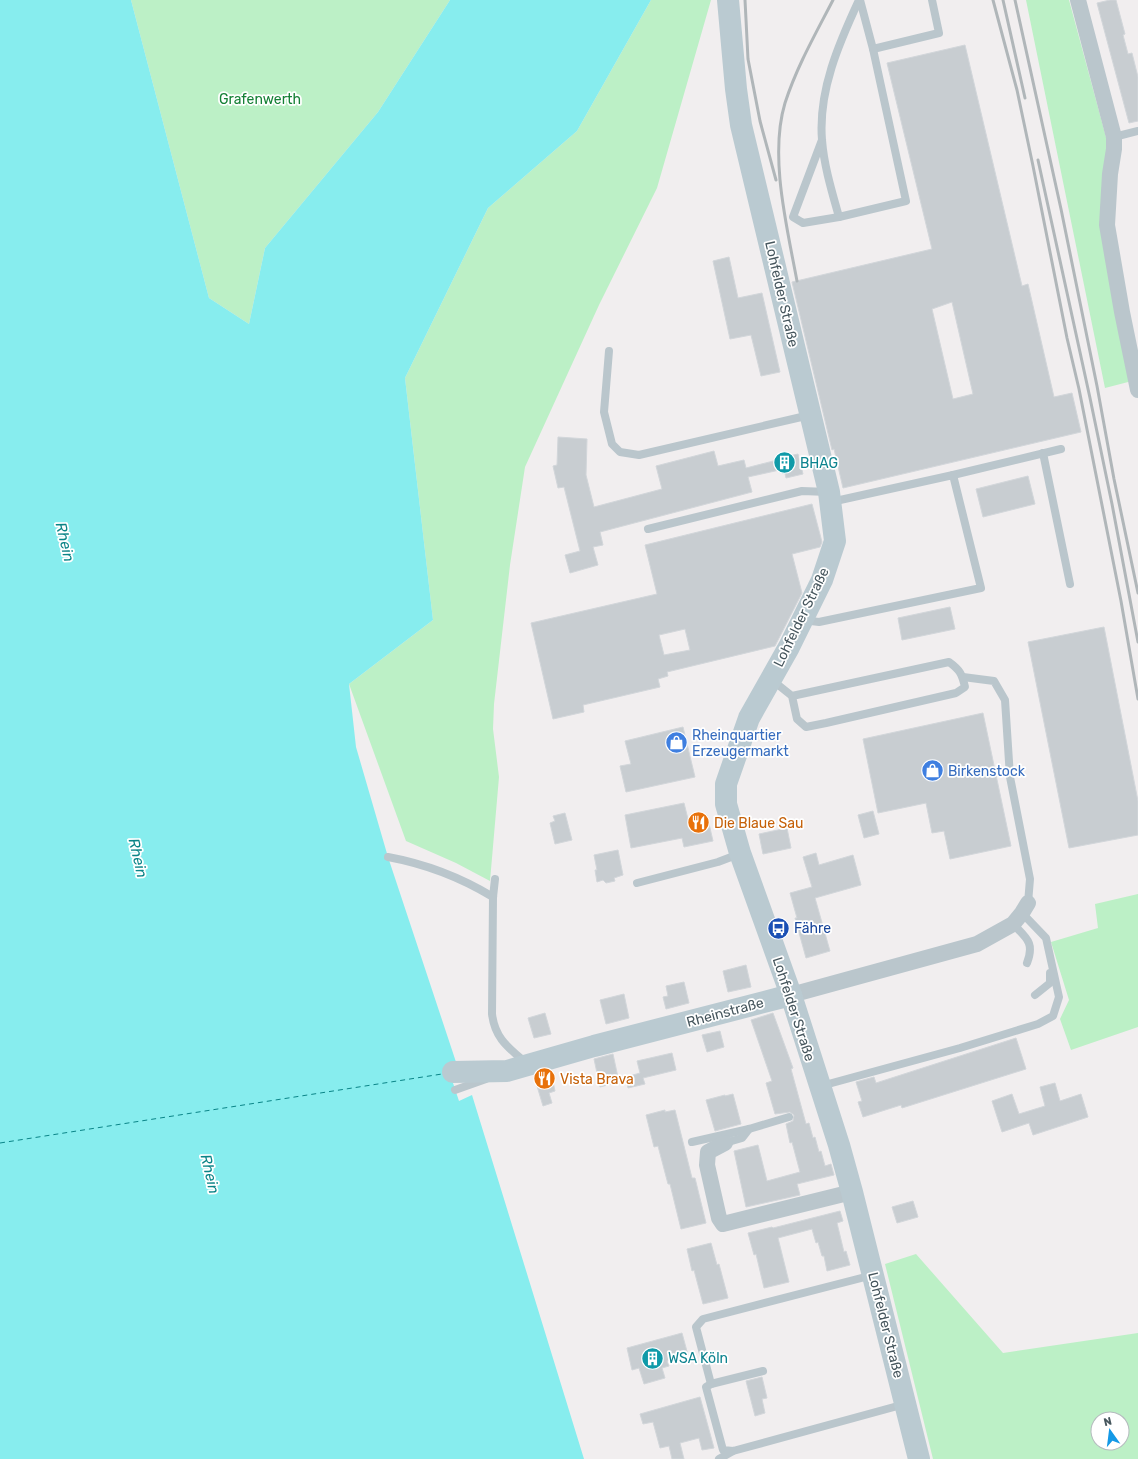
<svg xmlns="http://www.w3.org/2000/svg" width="1138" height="1459" font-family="Rubik,sans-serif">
	<rect width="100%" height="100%" fill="#f1eeef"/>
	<g fill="#bcf0c6" fill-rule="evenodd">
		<path d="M 131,0 L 450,0 L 378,112 L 265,248 L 249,324 L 209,298 Z"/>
		<path d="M 651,0 L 711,0 L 657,188 L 599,305 L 525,467 L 510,565 L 494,704 L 493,729 L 499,777 L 490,881 L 456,863 L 406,841 L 349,684 L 433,620 L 405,378 L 488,208 L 577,131 Z"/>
		<path d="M 1026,0 L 1069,0 L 1107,141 L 1104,177 L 1132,381 L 1105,388 Z"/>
		<path d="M 1138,894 L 1138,1027 L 1071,1050 L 1060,1019 L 1069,1000 L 1051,942 L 1098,928 L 1095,904 Z"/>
		<path d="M 916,1254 L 1003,1353 L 1138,1333 L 1138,1459 L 933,1459 L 885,1264 ZM 1098,1419 L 1122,1419 L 1122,1443 L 1098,1443 Z"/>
	</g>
	<path fill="#87edee" d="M 0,0 L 131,0 L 209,298 L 249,324 L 265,248 L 378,112 L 450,0 L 651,0 L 577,131 L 488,208 L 405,378 L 433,620 L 349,684 L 356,747 L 388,857 L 456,1062 L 452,1080 L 459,1101 L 472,1095 L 584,1459 L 0,1459 Z"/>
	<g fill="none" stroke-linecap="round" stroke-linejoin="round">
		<path stroke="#0a8487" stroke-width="1" stroke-dasharray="5 4" stroke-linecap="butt" d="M 0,1143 L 442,1074"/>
	</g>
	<g fill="#c8cdd1" stroke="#d2d6da" fill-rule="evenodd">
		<path d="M 1110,0 L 1116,0 L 1125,34 L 1123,35 L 1128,54 L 1132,53 L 1138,77 L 1138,121 L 1129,123 L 1097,3 Z"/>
		<path d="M 965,45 L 1022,286 L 1028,284 L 1054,397 L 1072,393 L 1081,432 L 843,488 L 834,449 L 832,450 L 792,282 L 932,249 L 887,63 ZM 952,302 L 973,394 L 953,399 L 932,309 Z"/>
		<path d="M 729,257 L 738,298 L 762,293 L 780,372 L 761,376 L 751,335 L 730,339 L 713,261 Z"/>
		<path d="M 558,437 L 587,439 L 586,475 L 594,507 L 662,489 L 656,466 L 714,451 L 718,466 L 744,460 L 746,468 L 781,459 L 780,458 L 798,454 L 803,474 L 786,478 L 784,469 L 748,477 L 752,492 L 600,532 L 603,545 L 593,547 L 598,565 L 570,573 L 565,555 L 580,551 L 564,487 L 558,488 L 553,466 L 557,465 Z"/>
		<path d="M 1028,476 L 1035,504 L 983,517 L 976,489 Z"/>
		<path d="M 812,504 L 822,542 L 820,547 L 792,554 L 802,593 L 775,646 L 667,672 L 668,676 L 658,679 L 660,687 L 583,705 L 584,712 L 553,719 L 531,623 L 657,594 L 645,545 ZM 685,629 L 690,650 L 664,655 L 659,635 Z"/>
		<path d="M 950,607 L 955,629 L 902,640 L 898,618 Z"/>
		<path d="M 1104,627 L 1138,801 L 1138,835 L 1069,848 L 1028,642 Z"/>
		<path d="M 983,713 L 1011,846 L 950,859 L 944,831 L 932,833 L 926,803 L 878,813 L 863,739 Z"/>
		<path d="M 683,727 L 695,777 L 626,792 L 620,766 L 631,764 L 625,741 Z"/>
		<path d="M 684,803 L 688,819 L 707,815 L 713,841 L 684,847 L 682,838 L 631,848 L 625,815 Z"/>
		<path d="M 873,811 L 879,834 L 864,838 L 858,815 Z"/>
		<path d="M 565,813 L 572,840 L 555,844 L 550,823 L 555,821 L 553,816 Z"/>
		<path d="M 787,828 L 791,848 L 763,854 L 759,834 Z"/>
		<path d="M 618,850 L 623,875 L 614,878 L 615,881 L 606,883 L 603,880 L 597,882 L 595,870 L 597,870 L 594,855 Z"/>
		<path d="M 816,853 L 819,865 L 853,855 L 861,885 L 815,898 L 830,951 L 806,958 L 795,918 L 797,918 L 790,893 L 812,887 L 803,857 Z"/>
		<path d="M 746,965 L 751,987 L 728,992 L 723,971 Z"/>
		<path d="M 684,982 L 689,1003 L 666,1009 L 663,997 L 668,996 L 666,986 Z"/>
		<path d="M 624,994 L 629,1018 L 606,1024 L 600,1000 Z"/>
		<path d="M 545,1013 L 551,1034 L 534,1038 L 528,1018 Z"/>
		<path d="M 773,1013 L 793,1068 L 791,1069 L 806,1124 L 809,1123 L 813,1138 L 815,1137 L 819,1152 L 821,1151 L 825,1166 L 831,1164 L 834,1175 L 797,1184 L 800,1195 L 746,1207 L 734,1151 L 758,1145 L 767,1181 L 800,1172 L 792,1142 L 790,1143 L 786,1124 L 793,1121 L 794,1115 L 790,1112 L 775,1114 L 766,1083 L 772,1081 L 751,1020 Z"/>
		<path d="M 720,1031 L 724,1047 L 707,1052 L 702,1035 Z"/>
		<path d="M 1016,1038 L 1026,1069 L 902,1108 L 901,1105 L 863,1117 L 858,1102 L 862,1101 L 856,1082 L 874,1077 L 876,1083 Z"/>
		<path d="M 672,1053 L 676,1070 L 643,1078 L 645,1084 L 628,1088 L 626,1077 L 640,1073 L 637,1061 Z"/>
		<path d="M 613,1054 L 619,1082 L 600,1087 L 594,1059 Z"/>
		<path d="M 551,1072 L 555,1091 L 549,1093 L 552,1103 L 543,1106 L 534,1076 Z"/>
		<path d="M 1055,1083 L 1060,1101 L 1081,1094 L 1088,1117 L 1033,1135 L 1029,1123 L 1002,1132 L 992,1101 L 1012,1094 L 1019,1114 L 1045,1106 L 1040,1087 Z"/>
		<path d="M 733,1094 L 741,1124 L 715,1131 L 706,1100 L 725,1095 L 725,1096 Z"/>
		<path d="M 665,1110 L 665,1112 L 675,1110 L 692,1178 L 695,1178 L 706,1223 L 681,1229 L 670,1184 L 668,1184 L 658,1146 L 654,1147 L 646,1115 Z"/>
		<path d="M 913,1201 L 918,1217 L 897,1223 L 892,1207 Z"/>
		<path d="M 840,1211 L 843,1221 L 837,1223 L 844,1252 L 846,1251 L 850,1265 L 827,1271 L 824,1256 L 822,1256 L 818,1242 L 816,1243 L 812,1229 L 778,1238 L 789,1282 L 764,1288 L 756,1254 L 754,1255 L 748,1233 L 772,1227 L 773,1228 Z"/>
		<path d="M 711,1243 L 717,1265 L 719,1264 L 728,1298 L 703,1304 L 694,1270 L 692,1271 L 687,1249 Z"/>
		<path d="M 682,1333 L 688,1355 L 667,1361 L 669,1366 L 662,1368 L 665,1378 L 644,1384 L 639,1368 L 632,1370 L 627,1348 Z"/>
		<path d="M 762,1377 L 767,1398 L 762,1399 L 765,1413 L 755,1416 L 746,1381 Z"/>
		<path d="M 700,1397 L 714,1448 L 702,1450 L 699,1438 L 680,1443 L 684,1459 L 672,1459 L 669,1446 L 660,1448 L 653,1422 L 643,1424 L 640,1414 Z"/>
	</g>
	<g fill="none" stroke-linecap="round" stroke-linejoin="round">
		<g stroke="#bac6cc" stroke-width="8">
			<path d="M 860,0 L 873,49 L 939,33 L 932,0"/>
			<path d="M 1114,137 L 1138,131"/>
			<path d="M 822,140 L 793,217 L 803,223 L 839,217 C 832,192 824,166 822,140 C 818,91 839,43 859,0"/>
			<path d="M 839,217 L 906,201 L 873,49"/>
			<path d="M 609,351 L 604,412 L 612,444 L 620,452 L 639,455 L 810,415"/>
			<path d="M 1043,453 L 1070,584"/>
			<path d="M 953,475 L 1061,449"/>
			<path d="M 648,529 L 802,491 L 828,492"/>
			<path d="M 803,620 L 819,622 L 981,588 L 953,475 L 831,502"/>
			<path d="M 963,677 L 994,681 L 1005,700 L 1010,777 L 1030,879 L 1028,903"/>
			<path d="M 772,680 L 792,696 L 949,662 C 960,670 962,674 965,687 L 956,693 L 826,723 L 806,727 L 797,719 L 792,696"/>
			<path d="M 388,857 C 426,864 460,877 493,897"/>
			<path d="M 495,879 L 493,897 L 492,1014 C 495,1039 509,1048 526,1063"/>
			<path d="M 637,883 L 718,862 L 739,854"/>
			<path d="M 1013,924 C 1026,938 1035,942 1027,963"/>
			<path d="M 1035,995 L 1050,983 L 1050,973"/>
			<path d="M 821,1086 L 960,1048 L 1038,1024 L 1053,1016 L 1059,997 L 1046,938 L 1022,913"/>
			<path d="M 455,1090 L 486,1079"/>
			<path d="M 692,1142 L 749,1129 L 789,1117"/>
			<path d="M 725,1143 L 742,1138 L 749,1129"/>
			<path d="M 763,1371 L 711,1384 L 706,1387 L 723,1450 L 733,1451 L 905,1404"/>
			<path d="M 711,1384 L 696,1327 L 703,1319 L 873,1275"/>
			<path d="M 719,1459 L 733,1451"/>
		</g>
		<g stroke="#bac6cc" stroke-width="16">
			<path d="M 1078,0 L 1114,137 L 1114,149 L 1110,174 L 1107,225 L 1122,312 L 1138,390"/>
			<path d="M 791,995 L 977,944 L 1013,924 L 1022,913 L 1028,903"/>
			<path d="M 725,1143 L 708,1152 L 707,1165 L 719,1218 L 723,1224 L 852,1192"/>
		</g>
		<g stroke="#bacad1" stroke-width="22">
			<path d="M 728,0 L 736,89 L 741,125 L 829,492 L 835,541 L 822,580 L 789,647 L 749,718 L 726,784 L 726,804 L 740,853 L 791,995 L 839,1145 L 852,1192 L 919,1459"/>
			<path d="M 453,1072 L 507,1071 L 594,1046 L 791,995"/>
		</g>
		<g stroke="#b0b6b9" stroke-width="3">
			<path d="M 745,0 L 748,59 L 760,121 L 776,180"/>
			<path d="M 993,0 L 1017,90 L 1033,166 L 1067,338 L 1079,389 L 1121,601 L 1138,699"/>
			<path d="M 1003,0 L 1025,98"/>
			<path d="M 1015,0 L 1061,209 L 1097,386 L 1114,479 L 1138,593"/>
			<path d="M 1038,160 L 1090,398 L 1112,504 L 1138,642"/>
			<path d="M 797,281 C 787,227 769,156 785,103 C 797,66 816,33 833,0"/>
		</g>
	</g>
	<defs>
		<symbol id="building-disc" viewBox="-11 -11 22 22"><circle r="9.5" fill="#0f9aa8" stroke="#fff"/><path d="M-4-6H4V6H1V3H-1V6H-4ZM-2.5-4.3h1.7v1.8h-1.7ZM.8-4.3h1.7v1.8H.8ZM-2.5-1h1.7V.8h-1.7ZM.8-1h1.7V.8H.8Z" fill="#fff"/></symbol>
		<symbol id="shop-disc" viewBox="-11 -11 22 22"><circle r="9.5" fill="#3f7fe0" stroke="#fff"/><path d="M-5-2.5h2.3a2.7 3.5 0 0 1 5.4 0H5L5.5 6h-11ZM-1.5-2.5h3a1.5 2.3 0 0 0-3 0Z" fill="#fff"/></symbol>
		<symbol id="restaurant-disc" viewBox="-11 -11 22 22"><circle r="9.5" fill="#e8710a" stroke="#fff"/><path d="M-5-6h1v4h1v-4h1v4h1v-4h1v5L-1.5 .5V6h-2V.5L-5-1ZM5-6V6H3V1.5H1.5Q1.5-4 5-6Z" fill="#fff"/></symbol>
		<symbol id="bus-disc" viewBox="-11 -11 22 22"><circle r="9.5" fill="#1a4fb4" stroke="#fff"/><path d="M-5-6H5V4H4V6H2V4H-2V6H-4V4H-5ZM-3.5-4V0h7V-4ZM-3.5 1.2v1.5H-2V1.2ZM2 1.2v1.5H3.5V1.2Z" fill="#fff"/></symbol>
	</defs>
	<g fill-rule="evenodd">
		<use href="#building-disc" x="772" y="450" width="25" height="25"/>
		<use href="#shop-disc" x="664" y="730" width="25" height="25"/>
		<use href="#shop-disc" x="920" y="758" width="25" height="25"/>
		<use href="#restaurant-disc" x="686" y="810" width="25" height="25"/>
		<use href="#bus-disc" x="766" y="916" width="25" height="25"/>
		<use href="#restaurant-disc" x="532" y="1066" width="25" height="25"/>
		<use href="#building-disc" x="640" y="1346" width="25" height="25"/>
	</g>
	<g text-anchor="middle" stroke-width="3.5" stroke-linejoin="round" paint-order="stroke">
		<g font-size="14" fill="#148035" stroke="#fff">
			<text x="260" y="104">Grafenwerth</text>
		</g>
		<g font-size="14" fill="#46565d" stroke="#fff">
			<text transform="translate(782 294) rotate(77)" y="5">Lohfelder Straße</text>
			<text transform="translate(801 617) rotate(-64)" y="5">Lohfelder Straße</text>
			<text transform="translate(794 1009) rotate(72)" y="5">Lohfelder Straße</text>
			<text transform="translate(725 1012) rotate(-15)" y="5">Rheinstraße</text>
			<text transform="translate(886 1325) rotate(76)" y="5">Lohfelder Straße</text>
		</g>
		<g font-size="14" fill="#0d838f" stroke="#fff" text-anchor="start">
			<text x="800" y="468">BHAG</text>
			<text x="668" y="1363">WSA Köln</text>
		</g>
		<g font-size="14" fill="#366cbe" stroke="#fff" text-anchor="start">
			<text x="692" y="740">Rheinquartier<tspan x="692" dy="16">Erzeugermarkt</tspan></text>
			<text x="948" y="776">Birkenstock</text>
		</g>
		<g font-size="14" fill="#c56008" stroke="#fff" text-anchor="start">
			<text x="714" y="828">Die Blaue Sau</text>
			<text x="560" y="1084">Vista Brava</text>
		</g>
		<g font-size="14" fill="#164399" stroke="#fff" text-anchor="start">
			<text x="794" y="933">Fähre</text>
		</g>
		<g font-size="15" font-style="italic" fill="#0a8487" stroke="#fff">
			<text transform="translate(65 542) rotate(77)" y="5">Rhein</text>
			<text transform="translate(138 858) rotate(77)" y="5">Rhein</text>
			<text transform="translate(210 1174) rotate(77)" y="5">Rhein</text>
		</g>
	</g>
	<g transform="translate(1110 1431) rotate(346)"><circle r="19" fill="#ffffff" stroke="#b5bbbe"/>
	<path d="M0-3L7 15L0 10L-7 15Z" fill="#1499e6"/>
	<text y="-6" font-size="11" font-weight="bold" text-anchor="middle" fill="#46565d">N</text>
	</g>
</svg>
